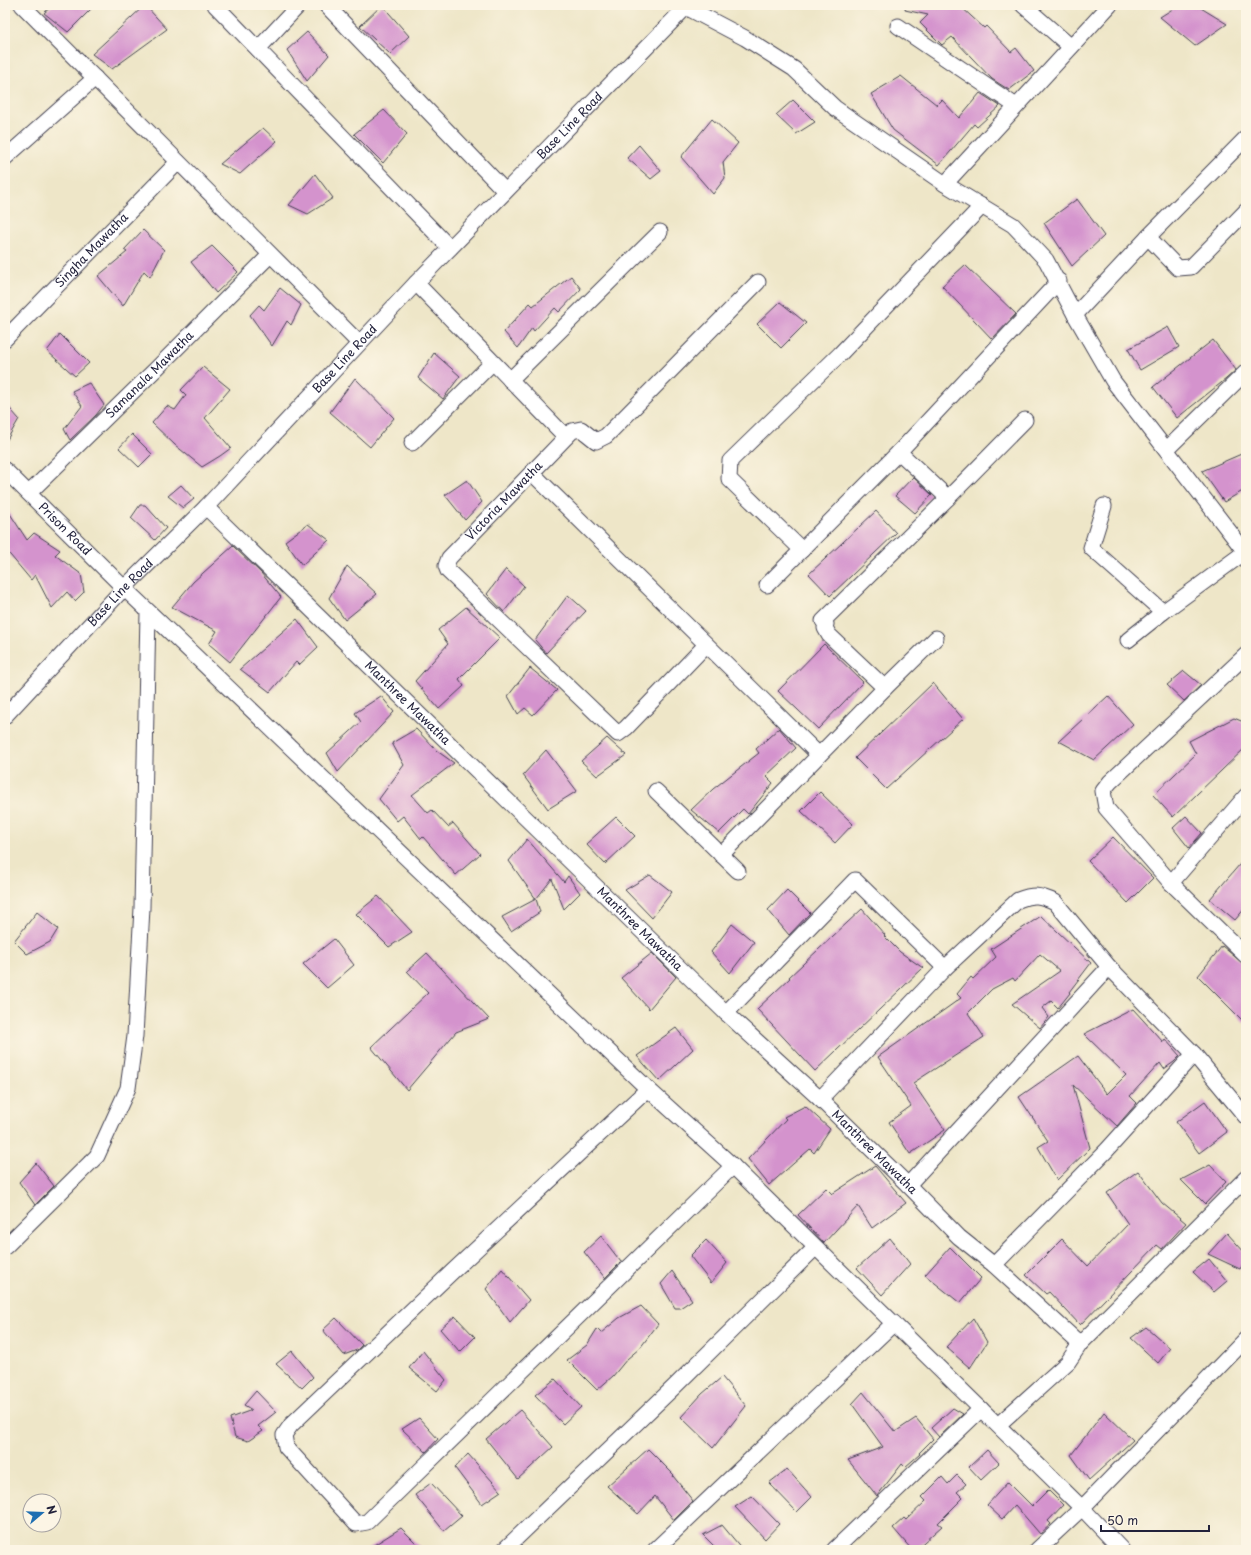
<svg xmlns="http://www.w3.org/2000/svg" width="1251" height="1555" font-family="'Playpen Sans',sans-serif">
	<rect width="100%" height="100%" fill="#fcf5e5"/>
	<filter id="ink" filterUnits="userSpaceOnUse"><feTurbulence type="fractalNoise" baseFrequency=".025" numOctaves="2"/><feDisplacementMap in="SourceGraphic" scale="8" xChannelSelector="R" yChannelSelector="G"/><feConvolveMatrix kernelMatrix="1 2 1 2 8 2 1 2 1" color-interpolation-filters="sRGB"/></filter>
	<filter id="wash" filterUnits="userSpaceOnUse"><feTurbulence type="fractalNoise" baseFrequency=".012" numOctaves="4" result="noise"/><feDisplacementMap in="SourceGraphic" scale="16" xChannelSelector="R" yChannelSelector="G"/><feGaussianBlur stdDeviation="0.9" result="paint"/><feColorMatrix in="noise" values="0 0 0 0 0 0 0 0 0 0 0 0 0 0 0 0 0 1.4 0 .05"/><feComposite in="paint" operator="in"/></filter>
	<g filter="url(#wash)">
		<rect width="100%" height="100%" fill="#eee6c8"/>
		<g id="blocks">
			<g fill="#d493cd">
				<path d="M 53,5 L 95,5 L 68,32 L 44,13 Z"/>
				<path d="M 145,5 L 167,29 L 112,69 L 92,54 Z"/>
				<path d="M 382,5 L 409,36 L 390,54 L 360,26 Z"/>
				<path d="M 906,5 L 959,5 L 984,28 L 986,26 L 1011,52 L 1016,48 L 1034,71 L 1009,90 L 992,79 L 952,37 L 942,45 L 920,23 L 928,15 L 905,10 Z"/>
				<path d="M 1179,5 L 1196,5 L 1227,24 L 1195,46 L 1160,17 Z"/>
				<path d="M 307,32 L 329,55 L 307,81 L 287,50 Z"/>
				<path d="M 901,76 L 937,105 L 942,100 L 959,118 L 980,93 L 1000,106 L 977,127 L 974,124 L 939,165 L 893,130 L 871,94 Z"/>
				<path d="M 793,100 L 815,122 L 796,134 L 776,115 Z"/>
				<path d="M 384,110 L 407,134 L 383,163 L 354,134 Z"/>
				<path d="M 712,119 L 738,143 L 723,162 L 725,178 L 713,194 L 681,157 Z"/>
				<path d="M 263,128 L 277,141 L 240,174 L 220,164 Z"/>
				<path d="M 639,145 L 661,171 L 651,179 L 627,158 Z"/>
				<path d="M 315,174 L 333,198 L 308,214 L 289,205 Z"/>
				<path d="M 1077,199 L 1104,236 L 1072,266 L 1044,223 Z"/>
				<path d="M 143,230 L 164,250 L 150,277 L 144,271 L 123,306 L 98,276 L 127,252 L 124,250 Z"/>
				<path d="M 212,246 L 238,272 L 216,293 L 191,262 Z"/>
				<path d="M 965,265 L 1016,314 L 992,339 L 942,286 Z"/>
				<path d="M 571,276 L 581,289 L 559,312 L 555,308 L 534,331 L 532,328 L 518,348 L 504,332 L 530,303 L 533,306 Z"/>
				<path d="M 280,288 L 301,305 L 291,325 L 287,321 L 272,346 L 250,315 L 259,305 L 264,310 Z"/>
				<path d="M 780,302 L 806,323 L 781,348 L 757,324 Z"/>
				<path d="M 1168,327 L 1179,347 L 1140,370 L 1128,349 Z"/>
				<path d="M 60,334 L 89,363 L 75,376 L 47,351 Z"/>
				<path d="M 1213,340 L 1236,370 L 1226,379 L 1177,418 L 1153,387 Z"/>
				<path d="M 434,353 L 460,376 L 443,399 L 418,378 Z"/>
				<path d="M 203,367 L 230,389 L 205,418 L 231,448 L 220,456 L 202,467 L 175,445 L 152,423 L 167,406 L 175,410 L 186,395 L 181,390 Z"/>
				<path d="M 355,378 L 394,418 L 370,447 L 330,412 Z"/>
				<path d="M 89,383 L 104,405 L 96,415 L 70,440 L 64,429 L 82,406 L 72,391 Z"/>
				<path d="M 5,403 L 19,419 L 5,443 Z"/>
				<path d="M 132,434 L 152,454 L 139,467 L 119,448 Z"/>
				<path d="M 1246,452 L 1246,489 L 1224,502 L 1202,471 Z"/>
				<path d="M 913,477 L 932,495 L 915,513 L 895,496 Z"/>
				<path d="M 467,480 L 482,502 L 465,520 L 445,495 Z"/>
				<path d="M 181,485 L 194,499 L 183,508 L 168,496 Z"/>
				<path d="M 140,505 L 145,505 L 166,528 L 155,540 L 131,518 Z"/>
				<path d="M 5,506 L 27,540 L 34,533 L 60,550 L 55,555 L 81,574 L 84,592 L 75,601 L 67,592 L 52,608 L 35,575 L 31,580 L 5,549 Z"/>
				<path d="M 876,511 L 896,533 L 830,596 L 809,574 Z"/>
				<path d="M 308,524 L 329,540 L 302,565 L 285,541 Z"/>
				<path d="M 233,546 L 261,573 L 281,597 L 230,662 L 209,644 L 217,631 L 172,607 L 193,582 Z"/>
				<path d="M 347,566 L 377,594 L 345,620 L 329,598 Z"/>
				<path d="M 506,569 L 524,586 L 504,612 L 487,594 Z"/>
				<path d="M 568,595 L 586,611 L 546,653 L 535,640 Z"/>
				<path d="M 466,607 L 500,638 L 459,679 L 464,686 L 439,709 L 415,681 L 448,644 L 438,630 Z"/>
				<path d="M 297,619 L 318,647 L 299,665 L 296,662 L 270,692 L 240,669 Z"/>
				<path d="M 824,644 L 863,682 L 818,729 L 778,691 Z"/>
				<path d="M 530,668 L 557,690 L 533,715 L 525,708 L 518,714 L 508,696 Z"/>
				<path d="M 1184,671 L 1201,685 L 1184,701 L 1167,685 Z"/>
				<path d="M 933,683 L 963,719 L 886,789 L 855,758 Z"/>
				<path d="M 381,696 L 394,712 L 338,772 L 327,753 L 361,722 L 355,713 Z"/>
				<path d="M 1108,696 L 1133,724 L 1094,760 L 1059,741 Z"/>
				<path d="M 1234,718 L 1246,723 L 1246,747 L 1173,817 L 1153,795 L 1196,754 L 1189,741 Z"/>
				<path d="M 779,728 L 796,748 L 766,776 L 773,783 L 748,814 L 743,809 L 719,833 L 691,810 L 713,789 L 759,753 L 756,749 Z"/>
				<path d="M 416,729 L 437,751 L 454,763 L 412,795 L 428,813 L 432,810 L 448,827 L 453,823 L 480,854 L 456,875 L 423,837 L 421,839 L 403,816 L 397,821 L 379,799 L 404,765 L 392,743 Z"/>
				<path d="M 607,738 L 626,755 L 597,776 L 581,761 Z"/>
				<path d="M 546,750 L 577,791 L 548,809 L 523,775 Z"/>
				<path d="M 820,792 L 853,824 L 835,843 L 801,811 Z"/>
				<path d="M 1186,816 L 1202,833 L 1189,848 L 1173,828 Z"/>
				<path d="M 616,817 L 635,836 L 605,864 L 586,844 Z"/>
				<path d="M 1113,837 L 1153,878 L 1128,903 L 1088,861 Z"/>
				<path d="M 527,839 L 564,882 L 568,876 L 580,893 L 564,909 L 552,879 L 536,899 L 509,861 Z"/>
				<path d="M 1246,857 L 1246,907 L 1235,920 L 1210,899 Z"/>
				<path d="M 650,875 L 672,892 L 652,918 L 625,890 Z"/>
				<path d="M 787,890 L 810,913 L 789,935 L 768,910 Z"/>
				<path d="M 378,896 L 412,932 L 389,947 L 356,914 Z"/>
				<path d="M 536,899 L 540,912 L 511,931 L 502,917 Z"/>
				<path d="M 862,909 L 885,935 L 884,936 L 900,952 L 923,968 L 815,1071 L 757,1009 L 790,978 L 789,977 Z"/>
				<path d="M 37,912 L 58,929 L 50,942 L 27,954 L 14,941 Z"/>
				<path d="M 1041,916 L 1091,963 L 1069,992 L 1070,993 L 1058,1008 L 1051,1001 L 1042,1008 L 1049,1017 L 1040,1028 L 1012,1004 L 1060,971 L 1040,954 L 1015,981 L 1013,978 L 992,989 L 968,1013 L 984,1037 L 913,1083 L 945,1130 L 910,1154 L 889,1122 L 911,1106 L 878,1057 L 961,998 L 957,994 L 971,977 L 973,979 L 996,957 L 991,949 Z"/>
				<path d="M 732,924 L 754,942 L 730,973 L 711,952 Z"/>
				<path d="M 334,939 L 354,965 L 327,988 L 303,964 Z"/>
				<path d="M 1222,946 L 1246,966 L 1246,1024 L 1198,976 Z"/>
				<path d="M 427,953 L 489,1019 L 456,1032 L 407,1090 L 371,1047 L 428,993 L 407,971 Z"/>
				<path d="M 652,953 L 676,977 L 649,1009 L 621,978 Z"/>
				<path d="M 1133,1009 L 1163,1042 L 1165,1039 L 1180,1056 L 1174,1062 L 1164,1069 L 1160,1063 L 1130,1096 L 1137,1103 L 1117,1126 L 1073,1085 L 1090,1148 L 1057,1180 L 1038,1147 L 1048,1141 L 1019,1097 L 1078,1056 L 1107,1094 L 1126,1075 L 1084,1034 Z"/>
				<path d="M 676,1028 L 693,1049 L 659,1081 L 637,1056 Z"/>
				<path d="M 1205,1101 L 1227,1132 L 1199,1153 L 1176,1122 Z"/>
				<path d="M 805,1106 L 830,1129 L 814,1153 L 810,1149 L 769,1185 L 748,1159 L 786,1119 L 784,1117 Z"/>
				<path d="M 36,1163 L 54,1186 L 35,1205 L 19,1182 Z"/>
				<path d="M 1210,1165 L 1226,1182 L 1205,1204 L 1181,1180 Z"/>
				<path d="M 875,1166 L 906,1203 L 872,1228 L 858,1206 L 824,1243 L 798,1215 L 826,1188 L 832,1194 Z"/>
				<path d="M 1138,1171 L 1162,1203 L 1186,1223 L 1162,1249 L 1157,1245 L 1080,1325 L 1049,1292 L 1046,1294 L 1026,1275 L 1062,1239 L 1088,1266 L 1128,1224 L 1107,1193 Z"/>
				<path d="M 1227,1233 L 1246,1254 L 1246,1259 L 1240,1269 L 1208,1254 Z"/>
				<path d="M 601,1236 L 621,1262 L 605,1278 L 584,1252 Z"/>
				<path d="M 890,1238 L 910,1264 L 882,1295 L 857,1268 Z"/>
				<path d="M 706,1240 L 727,1263 L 711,1283 L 690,1256 Z"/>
				<path d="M 950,1247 L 981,1278 L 960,1303 L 925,1275 Z"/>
				<path d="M 1209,1259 L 1227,1281 L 1214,1292 L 1193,1272 Z"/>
				<path d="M 502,1269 L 529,1300 L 510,1322 L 486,1289 Z"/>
				<path d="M 672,1271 L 692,1300 L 680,1308 L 675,1308 L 661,1284 Z"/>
				<path d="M 641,1306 L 658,1324 L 640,1348 L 627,1359 L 613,1376 L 597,1390 L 567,1360 L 587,1345 L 597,1329 L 601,1333 L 619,1318 Z"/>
				<path d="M 455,1316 L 475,1337 L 460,1352 L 440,1329 Z"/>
				<path d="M 336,1318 L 362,1345 L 357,1350 L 344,1355 L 323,1330 Z"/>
				<path d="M 973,1318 L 987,1342 L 970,1368 L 946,1347 Z"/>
				<path d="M 1146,1327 L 1170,1348 L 1158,1363 L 1131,1338 Z"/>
				<path d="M 292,1351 L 313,1377 L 302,1388 L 276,1364 Z"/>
				<path d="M 423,1351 L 446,1380 L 437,1391 L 409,1368 Z"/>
				<path d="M 722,1377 L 746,1406 L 713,1448 L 681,1417 L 702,1394 Z"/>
				<path d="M 555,1379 L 581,1407 L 563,1424 L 535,1395 Z"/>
				<path d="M 256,1391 L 276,1412 L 258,1426 L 263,1431 L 248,1441 L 235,1437 L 230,1418 L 252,1410 L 244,1405 Z"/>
				<path d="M 863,1392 L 895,1432 L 916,1418 L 933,1439 L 919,1453 L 920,1454 L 905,1467 L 902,1464 L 877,1496 L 848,1460 L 883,1447 L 852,1404 Z"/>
				<path d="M 953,1408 L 963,1414 L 939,1437 L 931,1428 Z"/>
				<path d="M 520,1410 L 553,1447 L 518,1479 L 486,1439 Z"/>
				<path d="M 1104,1412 L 1133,1440 L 1089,1480 L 1071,1455 Z"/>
				<path d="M 419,1418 L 438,1439 L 426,1452 L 402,1429 Z"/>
				<path d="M 648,1449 L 674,1475 L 673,1476 L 693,1501 L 674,1520 L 655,1496 L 638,1514 L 607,1486 Z"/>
				<path d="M 987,1450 L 999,1463 L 981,1480 L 969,1467 Z"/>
				<path d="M 468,1454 L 501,1491 L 482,1504 L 455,1468 Z"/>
				<path d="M 787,1469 L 812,1497 L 797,1512 L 769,1483 Z"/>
				<path d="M 957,1475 L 966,1484 L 957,1492 L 963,1498 L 938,1523 L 942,1526 L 915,1550 L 912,1550 L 893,1528 L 904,1518 L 906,1520 L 926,1501 L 922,1497 L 942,1477 L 948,1484 Z"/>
				<path d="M 1008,1482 L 1032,1506 L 1048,1490 L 1063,1505 L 1048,1521 L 1051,1524 L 1040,1534 L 1015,1505 L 1002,1519 L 987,1505 Z"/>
				<path d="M 431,1483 L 462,1516 L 444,1531 L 415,1495 Z"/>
				<path d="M 752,1496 L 779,1524 L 765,1539 L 735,1507 Z"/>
				<path d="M 722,1525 L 743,1550 L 718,1550 L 703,1535 Z"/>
				<path d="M 401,1528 L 423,1550 L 366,1550 Z"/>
			</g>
		</g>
	</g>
	<g filter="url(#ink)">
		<use href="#blocks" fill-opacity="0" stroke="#413f50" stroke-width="1"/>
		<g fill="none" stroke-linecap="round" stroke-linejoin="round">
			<defs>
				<g id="minor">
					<path d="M 22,5 L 359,343"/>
					<path d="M 215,5 L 450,248"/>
					<path d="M 326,5 L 505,191"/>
					<path d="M 1023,5 L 1071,47"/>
					<path d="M 686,7 L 745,38 L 794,69 L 835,108 L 945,184 L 1013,225 L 1046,260 L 1075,315 L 1113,381 L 1246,553"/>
					<path d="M 898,26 L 1016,106"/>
					<path d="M 258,49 L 299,5"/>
					<path d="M 5,158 L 95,78"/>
					<path d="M 945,184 L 1110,5"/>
					<path d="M 1148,237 L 1178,268 L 1191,267 L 1246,211"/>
					<path d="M 416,283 L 566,437"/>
					<path d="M 1075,315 L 1148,237 L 1246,138"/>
					<path id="s1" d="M 5,339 L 178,162"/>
					<path d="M 510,380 L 660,232"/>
					<path d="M 412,443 L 492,363"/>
					<path d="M 1167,449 L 1246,372"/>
					<path d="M 899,452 L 948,498"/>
					<path id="s2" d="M 5,470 L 124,588 L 648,1089 L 733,1166 L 1082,1508 L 1122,1550"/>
					<path d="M 532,473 L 819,755"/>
					<path id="s3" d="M 29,493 L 156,369 L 270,255"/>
					<path d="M 1104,506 L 1091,548 L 1163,612"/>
					<path id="s4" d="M 206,507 L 726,1013 L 820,1099 L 908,1185 L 959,1237 L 994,1265 L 1080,1344"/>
					<path d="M 802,550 L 729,479 L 730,461 L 840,354 L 982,206"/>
					<path d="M 767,585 L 899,452 L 1059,281"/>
					<path d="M 1128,640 L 1163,612 L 1245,552"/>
					<path id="s5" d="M 706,645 L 626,728 L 618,734 L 448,571 L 446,566 L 449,558 L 572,431 L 581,429 L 596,441 L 606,436 L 758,282"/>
					<path d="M 1246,655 L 1110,782 L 1103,791 L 1106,808 L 1171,883 L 1246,956"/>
					<path d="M 885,688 L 829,635 L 825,628 L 826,624 L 823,621 L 948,498 L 1025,420"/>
					<path id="s6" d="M 5,716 L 124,588 L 206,507 L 416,283 L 688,5"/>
					<path d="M 656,791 L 738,871"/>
					<path d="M 721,855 L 885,688 L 936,638"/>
					<path d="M 1171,883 L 1246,796"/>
					<path d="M 726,1013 L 855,880 L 945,968"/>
					<path d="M 648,1089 L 453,1271 L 291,1425 L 284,1435 L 286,1447 L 356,1524 L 367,1522 L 733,1166"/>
					<path d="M 820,1099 L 945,968 L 1018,900 C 1034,894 1040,895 1055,902 L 1109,967 L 1194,1054 L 1246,1117"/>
					<path d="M 908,1185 L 1109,967"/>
					<path d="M 5,1247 L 97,1156 L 128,1088 L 135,1036 L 142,908 L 148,612"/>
					<path d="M 994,1265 L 1107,1150 L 1194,1054"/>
					<path d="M 998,1425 L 1068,1362 L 1080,1344 L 1246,1178"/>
					<path d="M 504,1550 L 674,1387 L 815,1248"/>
					<path d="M 655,1550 L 894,1323"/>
					<path d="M 834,1550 L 981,1409"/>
					<path d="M 1037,1550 L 1082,1508 L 1246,1339"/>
				</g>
			</defs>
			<use href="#minor" stroke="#413f50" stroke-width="17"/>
			<use href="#minor" stroke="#fff" stroke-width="15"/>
		</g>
	</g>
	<g text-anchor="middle" stroke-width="3" stroke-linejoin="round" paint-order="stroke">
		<g font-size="12" fill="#22223b" stroke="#fcf5e5">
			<text dy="4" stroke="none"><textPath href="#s6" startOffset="817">Base Line Road</textPath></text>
			<text dy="4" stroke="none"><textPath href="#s1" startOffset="124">Singha Mawatha</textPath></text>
			<text dy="4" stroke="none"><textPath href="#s6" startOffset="493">Base Line Road</textPath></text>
			<text dy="4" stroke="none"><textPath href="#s3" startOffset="169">Samanala Mawatha</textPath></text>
			<text dy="4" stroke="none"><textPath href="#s5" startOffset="454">Victoria Mawatha</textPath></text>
			<text dy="4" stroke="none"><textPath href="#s2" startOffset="84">Prison Road</textPath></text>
			<text dy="4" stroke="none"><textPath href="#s6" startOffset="169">Base Line Road</textPath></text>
			<text dy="4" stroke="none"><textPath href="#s4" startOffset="281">Manthree Mawatha</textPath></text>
			<text dy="4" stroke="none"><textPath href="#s4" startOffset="605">Manthree Mawatha</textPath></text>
			<text dy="4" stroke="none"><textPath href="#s4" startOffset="929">Manthree Mawatha</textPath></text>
		</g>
	</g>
	<rect width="1251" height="1555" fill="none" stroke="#fcf5e5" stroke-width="20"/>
	<g transform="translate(42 1513) rotate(71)"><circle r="19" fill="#fcf5e5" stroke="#a5a1a1"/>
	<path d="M0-3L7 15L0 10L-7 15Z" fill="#1f6fb2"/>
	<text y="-6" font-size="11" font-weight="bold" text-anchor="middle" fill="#22223b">N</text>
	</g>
	<path d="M1101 1525v6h108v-6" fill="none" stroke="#22223b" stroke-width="2"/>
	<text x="1107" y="1525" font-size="12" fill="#22223b" stroke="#fcf5e5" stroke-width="3" paint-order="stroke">50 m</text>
</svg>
